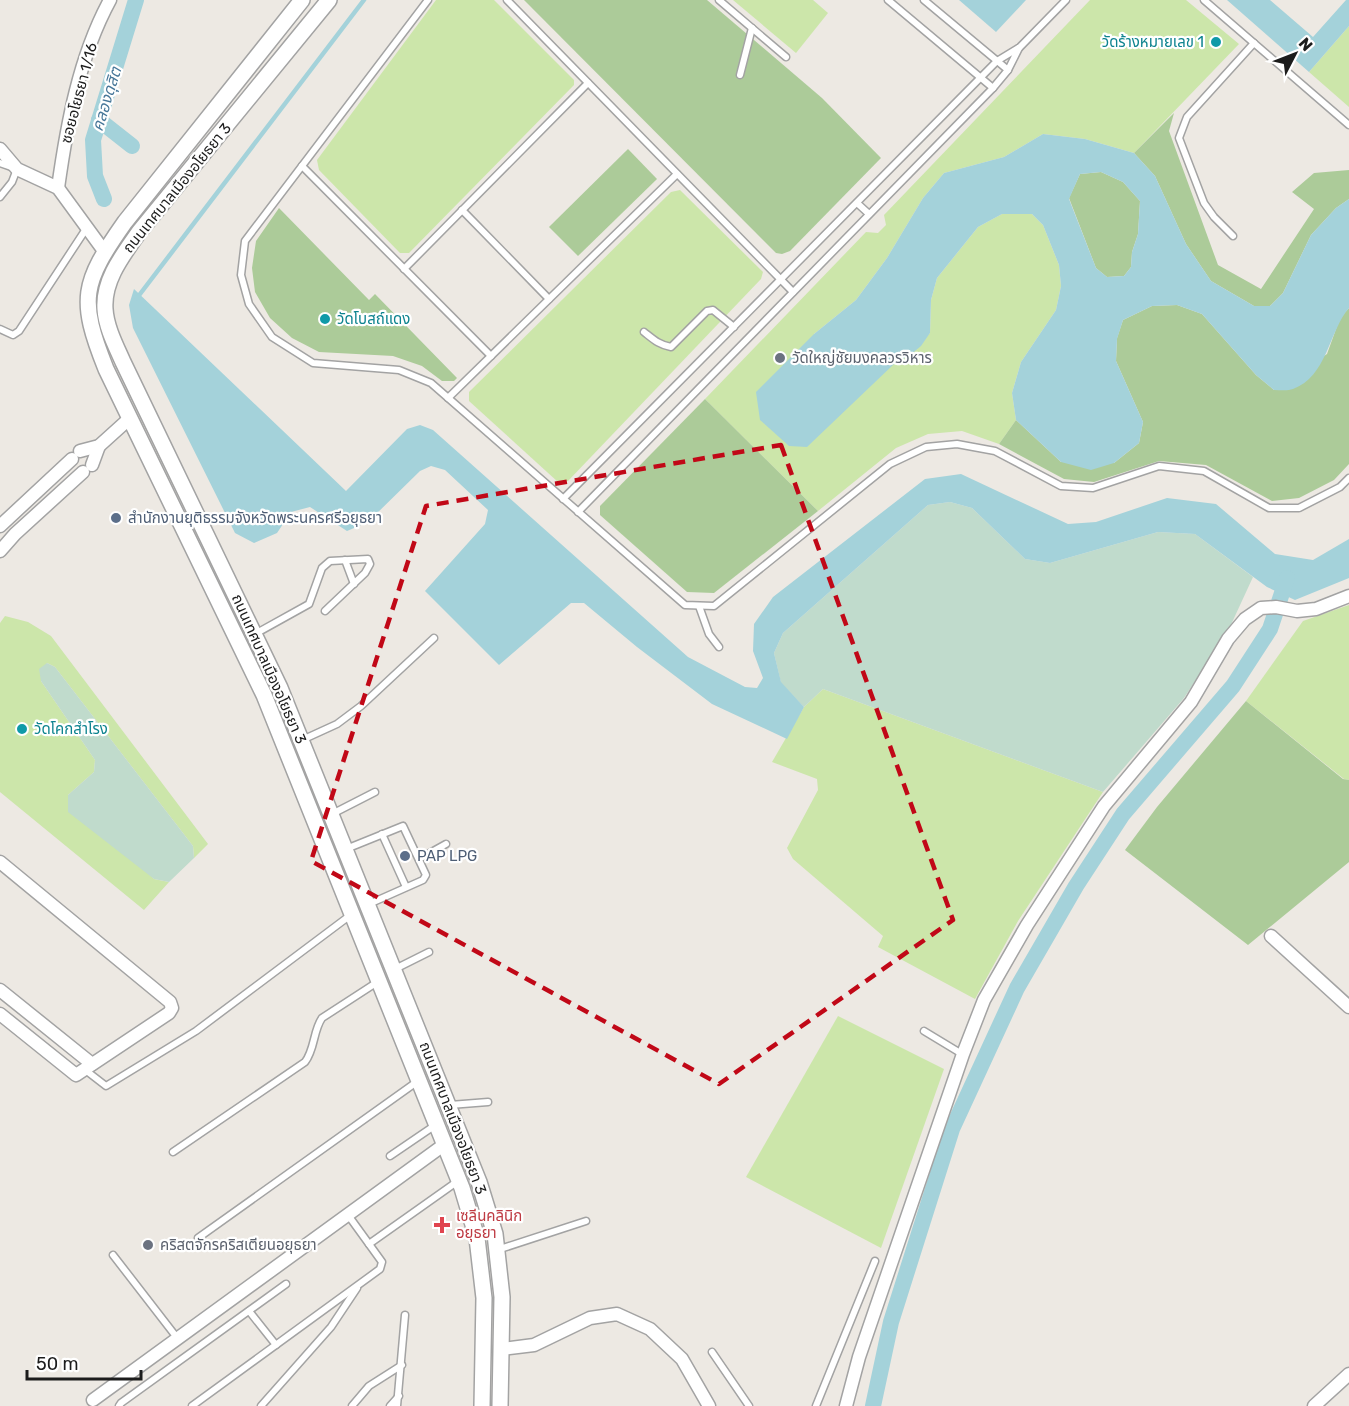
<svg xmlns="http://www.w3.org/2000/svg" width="1349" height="1406" font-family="Rubik,'Noto Sans Thai',sans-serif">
	<rect width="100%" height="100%" fill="#ede9e3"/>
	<g fill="#cce6aa">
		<path d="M 436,0 L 494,0 L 574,80 L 574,85 L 409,253 L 400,253 L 319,170 L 317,160 Z"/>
		<path d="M 733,0 L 813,0 L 828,13 L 796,53 Z"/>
		<path d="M 1090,0 L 1186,0 L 1239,44 L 1134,153 L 1085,139 L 1043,134 L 1004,157 L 944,173 L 923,198 L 887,258 L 856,300 L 814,334 L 894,364 L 910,355 L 930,333 L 931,300 L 937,278 L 978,227 L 1002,214 L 1032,214 L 1043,225 L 1059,265 L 1061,286 L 1056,310 L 1021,362 L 1012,393 L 1016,420 L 999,444 L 962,431 L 928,434 L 896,448 L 818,511 L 705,399 L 866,232 L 878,233 L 886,225 L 884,215 Z"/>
		<path d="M 1349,26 L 1349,107 L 1309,72 Z"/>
		<path d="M 680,190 L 763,272 L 761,279 L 568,481 L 558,482 L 469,401 L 469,392 L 671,192 Z"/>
		<path d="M 1349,605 L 1349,780 L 1344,779 L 1246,701 L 1303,621 Z"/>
		<path d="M 5,616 L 28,622 L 51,636 L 208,844 L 194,858 L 193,846 L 55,667 L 47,663 L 41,681 L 95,760 L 94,772 L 68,795 L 154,879 L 169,882 L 144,910 L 0,792 L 0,623 Z"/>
		<path d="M 823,689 L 1103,792 L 1018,921 L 975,999 L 878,947 L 883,936 L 793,859 L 787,848 L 818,790 L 817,779 L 772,762 L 804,707 Z"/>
		<path d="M 838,1016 L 944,1069 L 881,1248 L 746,1177 Z"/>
	</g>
	<g fill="#accb99">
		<path d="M 524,0 L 707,0 L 822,98 L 881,158 L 790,251 L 782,254 L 776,253 Z"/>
		<path d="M 1174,113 L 1169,131 L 1218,265 L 1261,289 L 1314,209 L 1292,192 L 1314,173 L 1349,170 L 1349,199 L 1336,208 L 1311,235 L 1283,293 L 1270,306 L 1254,306 L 1211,281 L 1186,244 L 1155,176 L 1134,153 Z"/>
		<path d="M 628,149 L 657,179 L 578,256 L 549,227 Z"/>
		<path d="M 1101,172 L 1123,182 L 1140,201 L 1138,234 L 1132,252 L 1131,267 L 1124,276 L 1107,277 L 1096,268 L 1069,198 L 1080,174 Z"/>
		<path d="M 279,208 L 369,300 L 375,294 L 457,378 L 454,381 L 442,381 L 422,366 L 393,356 L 319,352 L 292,338 L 270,318 L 255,292 L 252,268 L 256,241 Z"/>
		<path d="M 1177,305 L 1202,314 L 1256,375 L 1274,390 L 1327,354 L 1340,318 L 1349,308 L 1349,464 L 1334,480 L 1299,498 L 1272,501 L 1206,465 L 1159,461 L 1094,482 L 1064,479 L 999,444 L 1016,420 L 1061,462 L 1114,463 L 1139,443 L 1143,422 L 1116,361 L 1117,338 L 1123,320 L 1152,306 Z"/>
		<path d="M 705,399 L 818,511 L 714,593 L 687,592 L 600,515 L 600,506 Z"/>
		<path d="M 1246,701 L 1343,779 L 1349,780 L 1349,862 L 1248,945 L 1125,850 L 1157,807 Z"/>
	</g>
	<g fill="#c0dbcc">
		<path d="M 950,502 L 972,508 L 1025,559 L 1050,563 L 1158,532 L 1195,534 L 1253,577 L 1229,629 L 1184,698 L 1103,792 L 823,689 L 804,707 L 781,683 L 774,653 L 783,633 L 928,505 Z"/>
		<path d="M 47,663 L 55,667 L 193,846 L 194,858 L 169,882 L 154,879 L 68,812 L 68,795 L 94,772 L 95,760 L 41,681 L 39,669 Z"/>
	</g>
	<g fill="#a4d2da" fill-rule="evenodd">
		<path d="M 959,0 L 1026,0 L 996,32 Z"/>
		<path d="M 1227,0 L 1270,0 L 1313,37 L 1346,0 L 1349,0 L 1349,26 L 1309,72 Z"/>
		<path d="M 1043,134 L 1085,139 L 1134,153 L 1155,176 L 1186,244 L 1211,281 L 1254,306 L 1270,306 L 1283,293 L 1311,235 L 1336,208 L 1349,199 L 1349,308 C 1329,331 1327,377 1293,389 C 1288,391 1280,390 1274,390 L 1256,375 L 1202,314 L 1177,305 L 1152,306 L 1123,320 L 1117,339 L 1116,361 L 1143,422 L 1139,443 L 1114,463 L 1091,470 L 1061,462 L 1016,420 L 1012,393 L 1021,362 L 1056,310 L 1061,286 L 1059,265 L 1043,225 L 1032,214 L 1002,214 L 978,227 L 937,278 L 931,300 L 930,333 L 921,346 L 910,355 L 894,364 L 807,447 L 789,446 L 760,420 L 756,392 L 814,334 L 856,300 L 887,258 L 923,198 L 944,173 L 1004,157 ZM 1101,172 L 1123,182 L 1140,201 L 1138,234 L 1132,252 L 1131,267 L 1124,276 L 1107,277 L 1096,268 L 1069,199 L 1080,174 Z"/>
		<path d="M 134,289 L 346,491 L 407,429 L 420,425 L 433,430 L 688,657 L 745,687 L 757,688 L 763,678 L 753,651 L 754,624 L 773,597 L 925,479 L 961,474 L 1068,524 L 1096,522 L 1167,498 L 1216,504 L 1275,554 L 1313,560 L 1349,539 L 1349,578 L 1295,600 L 1267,587 L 1195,534 L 1158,532 L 1050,563 L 1025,559 L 972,508 L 950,502 L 928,505 L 783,633 L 774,653 L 781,682 L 804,707 L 787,739 L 712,704 L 637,647 L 584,603 L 571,603 L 499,665 L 425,591 L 485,524 L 488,510 L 445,470 L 431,466 L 420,471 L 368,522 L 347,531 L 310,507 L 291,512 L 277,533 L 254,543 L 235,533 L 133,328 L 129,305 Z"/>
	</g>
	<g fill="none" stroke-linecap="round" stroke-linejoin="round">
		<path stroke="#a4d2da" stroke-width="4.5" d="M 137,298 L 364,0"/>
		<g stroke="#a4d2da" stroke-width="16">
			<path d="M 99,120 L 132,146"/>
			<path d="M 104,199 L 95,176 L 93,140 L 136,0"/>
			<path d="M 873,1406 L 891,1322 L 952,1129 L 1017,988 L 1076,886 L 1123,814 L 1233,686 L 1270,629 L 1287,578"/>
		</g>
		<defs>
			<g id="service">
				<path d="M 428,0 L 245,241 L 241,275 L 249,304 L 272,337 L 313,363 L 399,370 L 431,383 L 685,605 L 714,606 L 890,464 L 926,447 L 957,444 L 995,451 L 1061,486 L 1093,488 L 1159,466 L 1204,471 L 1269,508 L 1299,508 L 1340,487 L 1349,478"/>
				<path d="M 507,0 L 793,292"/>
				<path d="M 719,0 L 786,57"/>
				<path d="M 888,0 L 993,88"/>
				<path d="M 924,0 L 1008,70"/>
				<path d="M 1204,0 L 1349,125"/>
				<path d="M 740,75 L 752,28"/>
				<path d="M 0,163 L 17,169 L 12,182 L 0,197"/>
				<path d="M 302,166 L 491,356"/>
				<path d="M 857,203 L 869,214"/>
				<path d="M 462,210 L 549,299"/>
				<path d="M 1233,236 L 1214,217 L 1204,203 L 1179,138 L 1187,117 L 1254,43"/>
				<path d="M 404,269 L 588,83"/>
				<path d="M 0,329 L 13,335 L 19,331 L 86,229"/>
				<path d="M 644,332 C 653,339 659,345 671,347 L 707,311 L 713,310 L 734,327"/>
				<path d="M 448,398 L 677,174"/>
				<path d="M 563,499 L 997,61 L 1020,47 L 1066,0"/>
				<path d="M 578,512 L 993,88 L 1008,70 L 1019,48"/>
				<path d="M 345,560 L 354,584"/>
				<path d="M 699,606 L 709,634 L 719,647"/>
				<path d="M 255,634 L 309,604 L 322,568 L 330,561 L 368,559 L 370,564 L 365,573 L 325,611"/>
				<path d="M 302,740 L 337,724 L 361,706 L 434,638"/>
				<path d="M 332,814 L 375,792"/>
				<path d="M 382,834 L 406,887"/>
				<path d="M 346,849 L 403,826 L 426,875 L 423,880 L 369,904"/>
				<path d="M 419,859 L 446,844"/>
				<path d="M 395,969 L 429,952"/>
				<path d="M 924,1031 L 962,1054"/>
				<path d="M 84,1069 L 106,1086 L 196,1031 L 352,914"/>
				<path d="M 450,1105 L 488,1102"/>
				<path d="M 173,1152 L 305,1062 C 315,1049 313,1031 322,1018 L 379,981"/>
				<path d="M 390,1156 L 437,1124"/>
				<path d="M 348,1215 L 369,1244"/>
				<path d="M 198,1238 L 418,1081"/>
				<path d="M 497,1250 L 586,1221"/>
				<path d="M 113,1255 L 178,1339"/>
				<path d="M 249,1311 L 276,1345"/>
				<path d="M 712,1352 L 749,1406"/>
				<path d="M 119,1406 L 121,1403 L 286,1284"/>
				<path d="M 192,1406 L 380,1269 L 382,1262 L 369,1244 L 458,1181"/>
				<path d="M 261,1406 L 331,1327 L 357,1288"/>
				<path d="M 352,1406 L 369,1386 L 402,1365"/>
				<path d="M 390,1406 L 399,1396"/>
				<path d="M 397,1406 L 405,1315"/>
				<path d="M 816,1406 L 875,1261"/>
			</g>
			<g id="minor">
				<path d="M 0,149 L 17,169 L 58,188 L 104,251"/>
				<path d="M 58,188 C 67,124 79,57 110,0"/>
				<path d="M 80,451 L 99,446 L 130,418"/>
				<path d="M 92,465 L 99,446"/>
				<path d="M 0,526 L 72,459"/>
				<path d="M 0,551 L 15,534 L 83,472"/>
				<path d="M 0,862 L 170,1002 L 172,1008 L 169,1013 L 76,1075 L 0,1014"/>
				<path d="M 1271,936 L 1349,1007"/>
				<path d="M 0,990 L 92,1064"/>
				<path d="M 502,1349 L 534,1345 L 590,1318 L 617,1314 L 650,1329 L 682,1359 L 709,1406"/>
				<path d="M 93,1400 L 445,1144"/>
				<path d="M 846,1406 L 859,1357 L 963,1054 L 984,1000 L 1027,925 L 1104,806 L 1191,702 L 1228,639 L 1245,619 L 1261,608 L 1276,607 L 1297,611 L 1316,609 L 1349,596"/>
				<path d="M 1314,1406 L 1349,1374"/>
			</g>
			<g id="tertiary">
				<path d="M 302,0 L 125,222 C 82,283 78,299 106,369 L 264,695 L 462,1188 L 477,1238 L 484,1298 L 482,1406"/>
				<path d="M 329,0 L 139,232 C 123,255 103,280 105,309 C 106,327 116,346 123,362 L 280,688 L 479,1182 L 495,1234 L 502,1297 L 500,1406"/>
			</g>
		</defs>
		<use href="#service" stroke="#a3a3a3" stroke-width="9"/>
		<use href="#minor" stroke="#a3a3a3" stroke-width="15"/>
		<use href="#tertiary" stroke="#a3a3a3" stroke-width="18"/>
		<use href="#service" stroke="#fff" stroke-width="6"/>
		<use href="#minor" stroke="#fff" stroke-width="12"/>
		<use href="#tertiary" stroke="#fff" stroke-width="15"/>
	</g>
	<path fill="none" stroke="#c10817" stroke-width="4.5" stroke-dasharray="12 8" stroke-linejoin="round" d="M 781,445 L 953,920 L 719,1084 L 311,861 L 426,506 Z"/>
	<g fill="#0f9aa8" stroke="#fff" stroke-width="2">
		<circle cx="1216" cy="42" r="6"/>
		<circle cx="325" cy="319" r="6"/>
		<circle cx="22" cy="729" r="6"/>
	</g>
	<g fill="#6b7280" stroke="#fff" stroke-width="2">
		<circle cx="780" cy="358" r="6"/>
		<circle cx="148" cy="1245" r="6"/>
	</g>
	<g fill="#5c6f8a" stroke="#fff" stroke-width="2">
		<circle cx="116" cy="518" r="6"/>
		<circle cx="405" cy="856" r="6"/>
	</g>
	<path fill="#e0444e" stroke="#fff" stroke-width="2" d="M439 1216h6v6h6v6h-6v6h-6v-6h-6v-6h6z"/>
	<g text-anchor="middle" stroke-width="4.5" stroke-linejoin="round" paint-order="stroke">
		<g font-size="15" fill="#0d838f" stroke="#fff" text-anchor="start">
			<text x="1204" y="47" text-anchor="end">วัดร้างหมายเลข 1</text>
			<text x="337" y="324">วัดโบสถ์แดง</text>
			<text x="34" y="734">วัดโคกสำโรง</text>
		</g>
		<g font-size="15" fill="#1c1c1c" stroke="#fff">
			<text transform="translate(79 93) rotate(-75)" y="5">ซอยอโยธยา 1/16</text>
			<text transform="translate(177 188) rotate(-51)" y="5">ถนนเทศบาลเมืองอโยธยา 3</text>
			<text transform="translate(269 669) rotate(66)" y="5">ถนนเทศบาลเมืองอโยธยา 3</text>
			<text transform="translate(453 1118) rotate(69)" y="5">ถนนเทศบาลเมืองอโยธยา 3</text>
		</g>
		<g font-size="15" fill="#5b616d" stroke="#fff" text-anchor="start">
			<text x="792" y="363">วัดใหญ่ชัยมงคลวรวิหาร</text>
			<text x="160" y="1250">คริสตจักรคริสเตียนอยุธยา</text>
		</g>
		<g font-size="15" fill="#4e5e75" stroke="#fff" text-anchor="start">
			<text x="128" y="523">สำนักงานยุติธรรมจังหวัดพระนครศรีอยุธยา</text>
			<text x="417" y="861">PAP LPG</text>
		</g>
		<g font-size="15" fill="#be3a42" stroke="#fff" text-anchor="start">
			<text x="456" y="1221">เซลีนคลินิก<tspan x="456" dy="17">อยุธยา</tspan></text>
		</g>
		<g font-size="16" font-style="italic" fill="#477799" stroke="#fff">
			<text transform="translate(106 99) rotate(-73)" y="6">คลองดุสิต</text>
		</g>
	</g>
	<g transform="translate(1295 54) rotate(48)" stroke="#ffffff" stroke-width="4.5" paint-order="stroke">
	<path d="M0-4.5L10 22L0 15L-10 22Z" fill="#1c1c1c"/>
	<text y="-9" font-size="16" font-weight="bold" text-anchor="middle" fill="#1c1c1c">N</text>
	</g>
	<path d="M27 1370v9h114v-9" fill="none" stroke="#1c1c1c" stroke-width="3"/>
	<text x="36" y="1370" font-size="18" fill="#1c1c1c" stroke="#ffffff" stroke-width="4.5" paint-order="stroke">50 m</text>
</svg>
